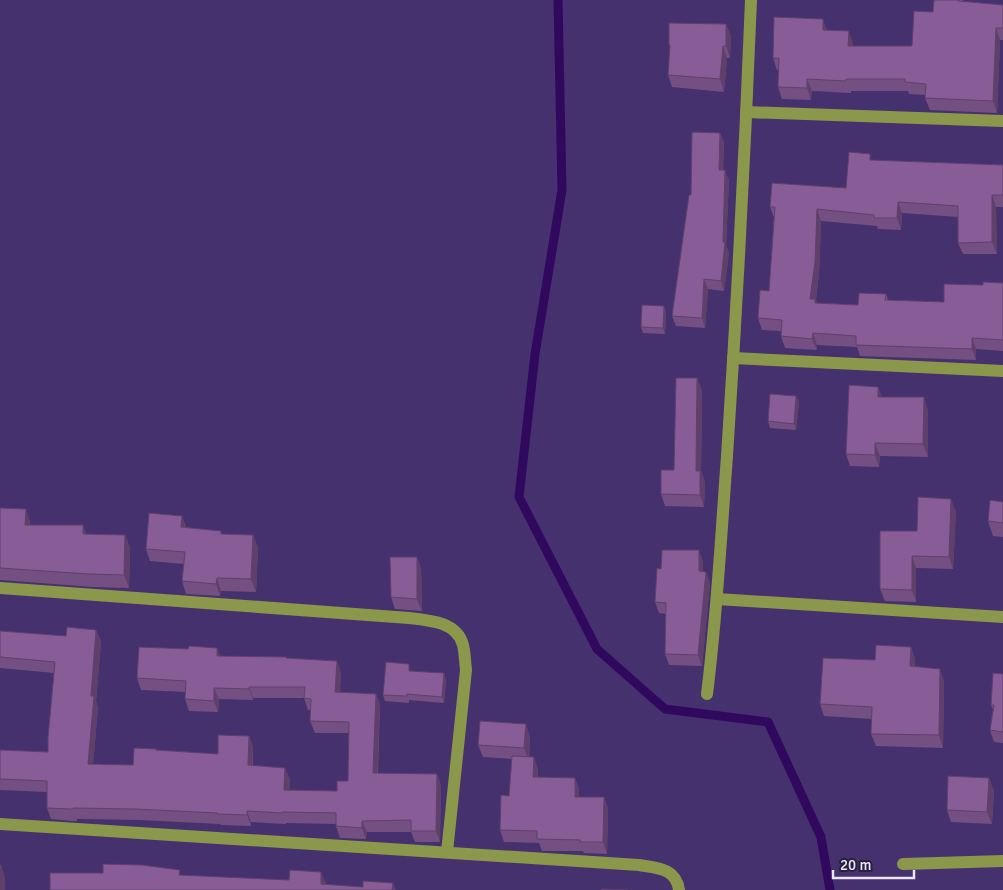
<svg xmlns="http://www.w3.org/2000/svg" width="1003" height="890" font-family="Signika,sans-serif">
	<rect width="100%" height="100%" fill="#45316d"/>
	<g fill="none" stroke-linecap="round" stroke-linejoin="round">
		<path stroke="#30095e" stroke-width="9" d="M 558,0 L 562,190 L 535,354 L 519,497 L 597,649 L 665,709 L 768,722 L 821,837 L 830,890"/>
		<g stroke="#8b974b" stroke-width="12">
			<path d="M 746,112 L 1003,121"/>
			<path d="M 733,358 L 1003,371"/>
			<path d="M 0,588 L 409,618 C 429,620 457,622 463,645 C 465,653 465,662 466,670 L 447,852"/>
			<path d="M 717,599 L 1003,617"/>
			<path d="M 707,694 C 717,615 721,536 727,456 C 737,304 745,152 751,0"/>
			<path d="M 0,824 L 639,865 C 657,868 676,868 679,890"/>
			<path d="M 903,864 L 1003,861"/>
		</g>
	</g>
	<g fill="#744f82">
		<path d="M 934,0 L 964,0 L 963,1 L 1003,5 L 1003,40 L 1000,40 L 997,113 L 930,110 L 925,98 L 926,95 L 909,94 L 908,91 L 851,91 L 851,93 L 812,91 L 811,100 L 782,99 L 778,87 L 779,70 L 777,70 L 773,58 L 827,30 L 853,43 L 853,46 L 912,46 L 933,12 Z"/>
		<path d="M 726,24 L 731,36 L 730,58 L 727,58 L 724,92 L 672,87 L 668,75 L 670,48 L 669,45 Z"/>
		<path d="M 720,133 L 724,143 L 723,170 L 729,180 L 726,245 L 729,253 L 724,291 L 708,289 L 705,328 L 676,326 L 672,316 L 691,195 Z"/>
		<path d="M 873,160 L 1003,165 L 1003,207 L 996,207 L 997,254 L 963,254 L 958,243 L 958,217 L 902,213 L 901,230 L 878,229 L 877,226 L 821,221 L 819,273 L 816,300 L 817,303 L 858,305 L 886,294 L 888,300 L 944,302 L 983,285 L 1003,283 L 1003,351 L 976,349 L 976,360 L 860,356 L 857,347 L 817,345 L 817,350 L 785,348 L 781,336 L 781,331 L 762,330 L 758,318 L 769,291 L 774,218 L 770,207 L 846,188 Z"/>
		<path d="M 664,306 L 666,313 L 665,334 L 643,333 L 641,327 Z"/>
		<path d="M 697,378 L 702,391 L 701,471 L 705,483 L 704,507 L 665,506 L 661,494 L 674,470 Z"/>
		<path d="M 796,396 L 799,402 L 796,430 L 770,428 L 768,421 Z"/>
		<path d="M 882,397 L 928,410 L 928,457 L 880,456 L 879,467 L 850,466 L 846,454 Z"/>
		<path d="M 1003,502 L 1003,537 L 993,536 L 988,521 Z"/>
		<path d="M 0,508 L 30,521 L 30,525 L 83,525 L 86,534 L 125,535 L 130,548 L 129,588 L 93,587 L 0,580 Z"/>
		<path d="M 956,511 L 953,569 L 916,568 L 916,602 L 885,601 L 880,589 L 917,531 Z"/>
		<path d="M 182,516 L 186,527 L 223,534 L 253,535 L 258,548 L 256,592 L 221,591 L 220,596 L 186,594 L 182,581 L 184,564 L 150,561 L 146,549 Z"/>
		<path d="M 417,557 L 421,569 L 422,611 L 395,609 L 391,597 Z"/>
		<path d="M 703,561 L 703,572 L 706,572 L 710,583 L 702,666 L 669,665 L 665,654 L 666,614 L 659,613 L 655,602 L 661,569 Z"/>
		<path d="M 96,630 L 101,641 L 96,702 L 98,708 L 93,764 L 133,765 L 156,749 L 157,751 L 218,754 L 249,736 L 253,747 L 253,765 L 290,779 L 289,790 L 337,791 L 348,781 L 349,733 L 315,733 L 310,721 L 311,710 L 308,710 L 304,698 L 253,698 L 253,700 L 219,699 L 218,712 L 189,711 L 185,699 L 186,692 L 141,690 L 137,678 L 188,649 L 217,648 L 220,656 L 286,658 L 341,672 L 340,692 L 376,694 L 380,705 L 378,773 L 441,785 L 440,842 L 415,842 L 411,832 L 367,832 L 366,839 L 340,838 L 336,826 L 336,824 L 286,823 L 286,824 L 251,822 L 251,826 L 221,825 L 220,824 L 139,820 L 77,819 L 77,821 L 73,821 L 51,819 L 47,808 L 47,792 L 0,790 L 0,750 L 48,752 L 54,673 L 0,668 L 0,631 L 66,636 Z"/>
		<path d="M 911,647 L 915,659 L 915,667 L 944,681 L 943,748 L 876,746 L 871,734 L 872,719 L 824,716 L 820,704 L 875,660 Z"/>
		<path d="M 412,670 L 412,671 L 446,680 L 444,703 L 409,700 L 409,703 L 385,701 L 383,695 Z"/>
		<path d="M 1003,674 L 1003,743 L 994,742 L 990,730 L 993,710 L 991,705 Z"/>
		<path d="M 530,736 L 529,757 L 538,769 L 538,777 L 575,778 L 579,789 L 579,797 L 604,797 L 608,809 L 607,854 L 584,853 L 583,851 L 542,851 L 539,843 L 504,842 L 500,830 L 509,796 L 512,759 L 483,757 L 478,745 Z"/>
		<path d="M 994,790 L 992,824 L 951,822 L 947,810 Z"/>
	</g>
	<g fill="#5e406a">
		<path d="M 823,19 L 827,30 L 823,30 Z"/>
		<path d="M 726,24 L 731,36 L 730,58 L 726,46 Z"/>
		<path d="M 996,28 L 1000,40 L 997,113 L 993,101 Z"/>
		<path d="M 849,31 L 853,43 L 852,58 L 848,46 Z"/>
		<path d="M 723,46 L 727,58 L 724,92 L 720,79 Z"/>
		<path d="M 807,79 L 812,91 L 811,100 L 807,88 Z"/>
		<path d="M 720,133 L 724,143 L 722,180 L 719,170 Z"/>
		<path d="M 725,170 L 729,180 L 726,245 L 729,253 L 724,291 L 721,281 Z"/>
		<path d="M 992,195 L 996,207 L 997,254 L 992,242 Z"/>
		<path d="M 898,202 L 902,213 L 901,230 L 897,218 Z"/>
		<path d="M 817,209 L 821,221 L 819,273 L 816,300 L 819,311 L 810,299 Z"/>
		<path d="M 704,279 L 708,289 L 705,328 L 702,318 Z"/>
		<path d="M 664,306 L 666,313 L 665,334 L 663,328 Z"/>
		<path d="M 813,333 L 817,345 L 817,350 L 812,339 Z"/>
		<path d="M 972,338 L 976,349 L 976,360 L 972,349 Z"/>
		<path d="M 697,378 L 702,391 L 701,471 L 705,483 L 704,507 L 700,495 L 696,471 Z"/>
		<path d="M 878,387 L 883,399 L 878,397 Z"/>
		<path d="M 796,396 L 799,402 L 796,430 L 794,424 Z"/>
		<path d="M 924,397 L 928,410 L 928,457 L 923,444 Z"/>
		<path d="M 875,443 L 880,456 L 879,467 L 875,455 Z"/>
		<path d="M 951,499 L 956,511 L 953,569 L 949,557 Z"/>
		<path d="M 26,509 L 30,521 L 30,538 L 25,525 Z"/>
		<path d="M 182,516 L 186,528 L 181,527 Z"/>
		<path d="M 83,525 L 87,538 L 83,534 Z"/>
		<path d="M 125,535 L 130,548 L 129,588 L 124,575 Z"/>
		<path d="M 253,535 L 258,548 L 256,592 L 251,579 Z"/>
		<path d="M 699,550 L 703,561 L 703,582 L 699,571 Z"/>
		<path d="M 912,556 L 916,568 L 916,602 L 912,590 Z"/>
		<path d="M 417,557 L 421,569 L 422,611 L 417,599 Z"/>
		<path d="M 706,572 L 710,583 L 702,666 L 698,655 Z"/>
		<path d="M 217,578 L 221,591 L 220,596 L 216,584 Z"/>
		<path d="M 96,630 L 101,641 L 96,702 L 98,708 L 92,775 L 88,764 L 91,696 Z"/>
		<path d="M 911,647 L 915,659 L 914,679 L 910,666 Z"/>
		<path d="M 217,648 L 221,659 L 217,656 Z"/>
		<path d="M 337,661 L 341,672 L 339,703 L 335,692 Z"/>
		<path d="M 940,669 L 944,681 L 943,748 L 939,735 Z"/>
		<path d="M 444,673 L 446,680 L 444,703 L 442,697 Z"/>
		<path d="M 249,687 L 253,698 L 253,700 L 249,689 Z"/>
		<path d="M 214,688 L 219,699 L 218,712 L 214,701 Z"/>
		<path d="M 376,694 L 380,705 L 377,784 L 373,773 Z"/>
		<path d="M 526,724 L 530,736 L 528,760 L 524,748 Z"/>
		<path d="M 249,736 L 253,747 L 252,776 L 248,765 Z"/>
		<path d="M 534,757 L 538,769 L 537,789 L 533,777 Z"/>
		<path d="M 285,768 L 290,779 L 288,801 L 284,790 Z"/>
		<path d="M 437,774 L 441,785 L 440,842 L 436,831 Z"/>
		<path d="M 575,778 L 579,789 L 579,808 L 575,797 Z"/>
		<path d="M 989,778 L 994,790 L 992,824 L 987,812 Z"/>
		<path d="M 604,797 L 608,809 L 607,854 L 603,842 Z"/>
		<path d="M 247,811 L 251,822 L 251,826 L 247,815 Z"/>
		<path d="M 362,821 L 367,832 L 366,839 L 362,828 Z"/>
		<path d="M 1,865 L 5,877 L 5,890 L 0,890 Z"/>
		<path d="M 321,872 L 326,884 L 321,884 Z"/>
		<path d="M 393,883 L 396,890 L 392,890 Z"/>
	</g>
	<g fill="#875c97" stroke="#5e406a">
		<path d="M 934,0 L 958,0 L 958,1 L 1003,5 L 1003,28 L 996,28 L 993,101 L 925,98 L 926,84 L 905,82 L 905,79 L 846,79 L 846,81 L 807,79 L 807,88 L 778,87 L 779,58 L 773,58 L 774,17 L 823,19 L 823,30 L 849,31 L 848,46 L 912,46 L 914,11 L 933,12 Z"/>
		<path d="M 669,23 L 726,24 L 726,46 L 723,46 L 720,79 L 668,75 L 670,45 L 669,45 Z"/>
		<path d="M 692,132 L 720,133 L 719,170 L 725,170 L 723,242 L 725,243 L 721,281 L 704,279 L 702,318 L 672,316 L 689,195 L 691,195 Z"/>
		<path d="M 849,152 L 870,154 L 870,160 L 1003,165 L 1003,195 L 992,195 L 992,242 L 958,243 L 958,206 L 898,202 L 897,218 L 874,218 L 874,215 L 817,209 L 815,262 L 810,299 L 815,299 L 815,303 L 858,305 L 859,293 L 886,294 L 885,300 L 944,302 L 944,284 L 983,285 L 983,282 L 1003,283 L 1003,340 L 972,338 L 972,349 L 856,345 L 856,336 L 813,333 L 812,339 L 781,336 L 782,320 L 758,318 L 760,290 L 769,291 L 775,207 L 770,207 L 772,183 L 846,188 Z"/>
		<path d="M 642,305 L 664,306 L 663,328 L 641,327 Z"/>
		<path d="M 676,378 L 697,378 L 696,471 L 700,471 L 700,495 L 661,494 L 661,470 L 674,470 Z"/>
		<path d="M 849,385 L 878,387 L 878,397 L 924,397 L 923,444 L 875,443 L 875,455 L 846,454 Z"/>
		<path d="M 770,394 L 796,396 L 794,424 L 768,421 Z"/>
		<path d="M 918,497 L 951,499 L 949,557 L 912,556 L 912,590 L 880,589 L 880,531 L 917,531 Z"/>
		<path d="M 990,500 L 1003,502 L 1003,523 L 988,521 Z"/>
		<path d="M 0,508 L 26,509 L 25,525 L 83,525 L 83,534 L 125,535 L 124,575 L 89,574 L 0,568 Z"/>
		<path d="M 149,513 L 182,516 L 181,527 L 221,531 L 221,534 L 253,535 L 251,579 L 217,578 L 216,584 L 182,581 L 185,552 L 146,549 Z"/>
		<path d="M 662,550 L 699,550 L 699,571 L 706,572 L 698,655 L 665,654 L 666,603 L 655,602 L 657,568 L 661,569 Z"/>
		<path d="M 390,557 L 417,557 L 417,599 L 391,597 Z"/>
		<path d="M 67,627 L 96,630 L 91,696 L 94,696 L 88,764 L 133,765 L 134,748 L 156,749 L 156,750 L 218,754 L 218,735 L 249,736 L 248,765 L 285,768 L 284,790 L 337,791 L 337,781 L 348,781 L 349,722 L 310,721 L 311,699 L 304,698 L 305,687 L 249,687 L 249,689 L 214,688 L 214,701 L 185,699 L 186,681 L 137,678 L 139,647 L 188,649 L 189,646 L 217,648 L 217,656 L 286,657 L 286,658 L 337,661 L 335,692 L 376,694 L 373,773 L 437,774 L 436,831 L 411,831 L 411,820 L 362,821 L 362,828 L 336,826 L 336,813 L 282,812 L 282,813 L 247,811 L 247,815 L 217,814 L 217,813 L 135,809 L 73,808 L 73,809 L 69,809 L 47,808 L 47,781 L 0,779 L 0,750 L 48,752 L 48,737 L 55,662 L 0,657 L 0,631 L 66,636 Z"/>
		<path d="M 876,645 L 911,647 L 910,666 L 940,669 L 939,735 L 871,734 L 872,707 L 820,704 L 823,658 L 875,660 Z"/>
		<path d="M 386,662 L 409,664 L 409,671 L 444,673 L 442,697 L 407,694 L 407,696 L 383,695 Z"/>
		<path d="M 993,673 L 1003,674 L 1003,732 L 990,730 L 994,705 L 991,705 Z"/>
		<path d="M 480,721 L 526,724 L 524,748 L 478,745 Z"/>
		<path d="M 512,756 L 534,757 L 533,777 L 575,778 L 575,797 L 604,797 L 603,842 L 580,842 L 580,840 L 537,839 L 537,831 L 500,830 L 501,795 L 509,796 Z"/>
		<path d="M 948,776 L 989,778 L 987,812 L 947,810 Z"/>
		<path d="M 103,864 L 142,865 L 180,870 L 179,875 L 289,880 L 290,870 L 321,872 L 321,884 L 363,887 L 363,881 L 393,883 L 392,890 L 50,890 L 50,873 L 103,873 Z"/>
		<path d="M 0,865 L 1,865 L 0,884 Z"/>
		<path d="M 601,889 L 628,890 L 601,890 Z"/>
	</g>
	<path d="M833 870v8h81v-8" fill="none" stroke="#ebe6fc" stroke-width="2.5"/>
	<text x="840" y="870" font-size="15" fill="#ebe6fc" stroke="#28203c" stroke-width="4" paint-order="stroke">20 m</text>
</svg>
